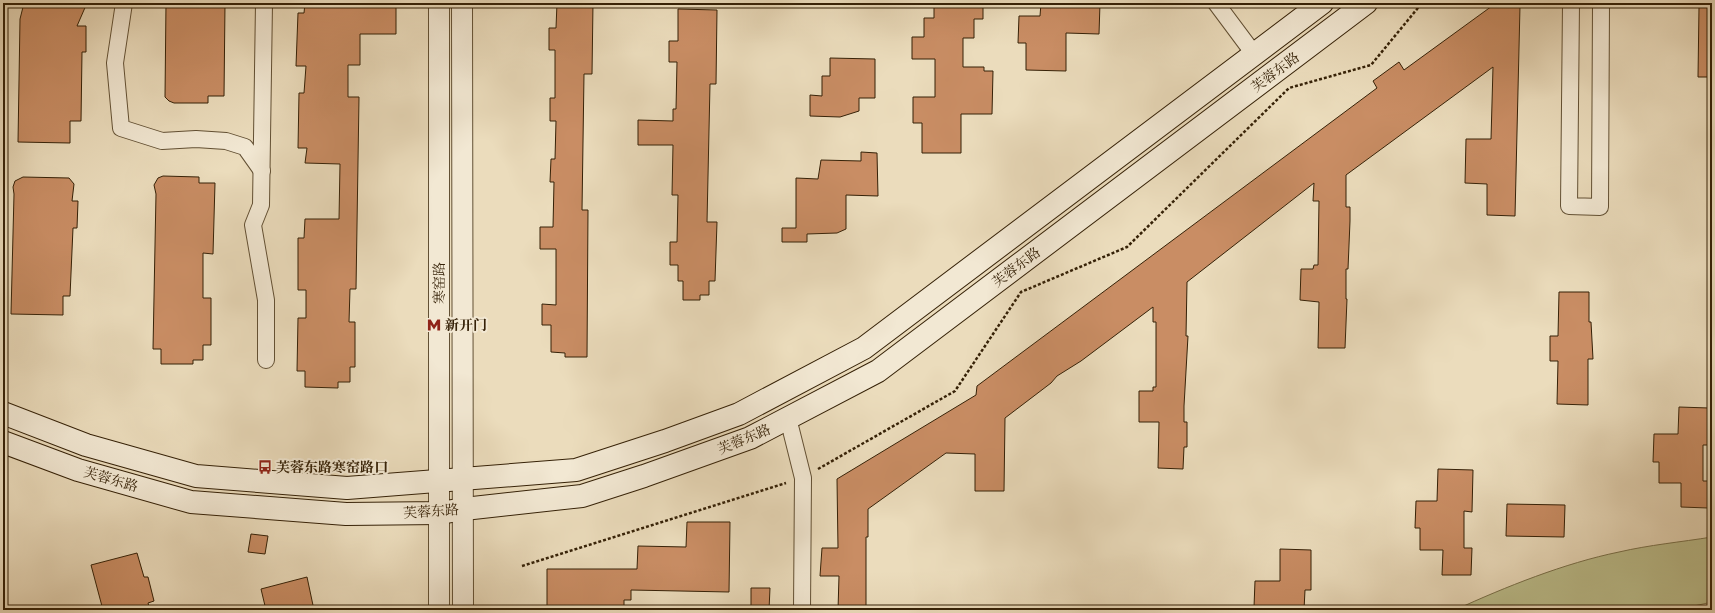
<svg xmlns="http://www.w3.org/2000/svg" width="1715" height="613" font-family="'Libre Bodoni','Noto Serif SC',serif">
	<rect width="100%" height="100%" fill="#ebdcbc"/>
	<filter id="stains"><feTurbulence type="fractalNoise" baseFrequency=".005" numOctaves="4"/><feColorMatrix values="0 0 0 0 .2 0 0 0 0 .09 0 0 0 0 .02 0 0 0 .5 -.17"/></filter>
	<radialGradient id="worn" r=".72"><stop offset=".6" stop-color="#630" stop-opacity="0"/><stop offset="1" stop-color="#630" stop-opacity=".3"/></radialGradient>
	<path fill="#bcbf8d" stroke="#78704a" d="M 1712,537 L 1712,602 L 1676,610 L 1455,610 C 1505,587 1565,563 1619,552 C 1649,545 1681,542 1712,537 Z"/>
	<g fill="#c98d64" stroke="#352107">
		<path d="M 27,3 L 87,3 L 77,26 L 86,26 L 86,52 L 82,52 L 81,121 L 70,121 L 70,143 L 18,142 L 20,19 L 23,7 Z"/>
		<path d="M 166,3 L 225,4 L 224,96 L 208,96 L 208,103 L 174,103 L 169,101 L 165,97 Z"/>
		<path d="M 305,3 L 396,3 L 396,34 L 360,34 L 360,65 L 348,65 L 348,97 L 359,97 L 356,289 L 350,289 L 349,322 L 355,322 L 355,367 L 350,367 L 350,382 L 338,382 L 338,388 L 305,387 L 305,371 L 297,371 L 298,318 L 306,318 L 306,290 L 298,290 L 298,238 L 304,238 L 305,219 L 339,219 L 340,164 L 305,163 L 307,148 L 298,148 L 299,93 L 304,93 L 306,66 L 296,66 L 298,13 L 304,13 Z"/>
		<path d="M 557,3 L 593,3 L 592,74 L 584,74 L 582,210 L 588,210 L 587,357 L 565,357 L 565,353 L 551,352 L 551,325 L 542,325 L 542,304 L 556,305 L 556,249 L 540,249 L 540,227 L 553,227 L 554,182 L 550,182 L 551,159 L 555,159 L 556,121 L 550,121 L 550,98 L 555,98 L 555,50 L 549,50 L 549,28 L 556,28 Z"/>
		<path d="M 934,3 L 983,3 L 983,19 L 974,19 L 974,38 L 963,38 L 963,67 L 984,67 L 984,71 L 993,71 L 992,114 L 961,114 L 961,153 L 922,153 L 922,123 L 913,123 L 913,97 L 935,97 L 935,59 L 912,59 L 912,37 L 924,37 L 924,18 L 934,18 Z"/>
		<path d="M 1041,3 L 1100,3 L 1099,34 L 1066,33 L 1066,71 L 1026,70 L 1026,43 L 1018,43 L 1019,16 L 1040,16 Z"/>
		<path d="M 1492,6 L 1520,6 L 1515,216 L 1487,215 L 1487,184 L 1465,183 L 1466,139 L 1491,139 L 1493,67 L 1346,175 L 1346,207 L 1350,207 L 1350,221 L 1348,269 L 1346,269 L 1346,299 L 1347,299 L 1345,348 L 1318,348 L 1319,302 L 1300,300 L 1301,269 L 1313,269 L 1314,265 L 1318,265 L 1319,201 L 1313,201 L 1314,183 L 1187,282 L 1186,336 L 1188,336 L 1184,406 L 1184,422 L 1187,422 L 1187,447 L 1184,447 L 1183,469 L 1158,468 L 1159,422 L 1139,422 L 1139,391 L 1153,391 L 1153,387 L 1156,387 L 1156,322 L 1153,322 L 1153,307 L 1081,361 L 1057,376 L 1051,383 L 1005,418 L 1004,491 L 975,491 L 975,454 L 946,453 L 868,509 L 868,537 L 866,537 L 866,610 L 838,610 L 839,576 L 820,576 L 822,548 L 838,548 L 837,479 L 976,395 L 977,386 L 1377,88 L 1373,81 L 1399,62 L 1404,70 Z"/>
		<path d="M 1699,7 L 1712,8 L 1712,77 L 1698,77 Z"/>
		<path d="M 678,9 L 717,10 L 716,84 L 710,84 L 707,222 L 717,222 L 715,281 L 709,281 L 709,295 L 700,295 L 700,300 L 683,300 L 683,281 L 678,281 L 678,265 L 670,265 L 670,242 L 677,242 L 678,195 L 672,195 L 673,145 L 638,145 L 638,120 L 673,121 L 673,109 L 676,109 L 677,62 L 669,62 L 669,41 L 678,41 Z"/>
		<path d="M 830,58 L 875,59 L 875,98 L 859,98 L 859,111 L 840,117 L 810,116 L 810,95 L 822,96 L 822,76 L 830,76 Z"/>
		<path d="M 861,152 L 877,153 L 878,196 L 846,195 L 846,229 L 837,233 L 807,234 L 807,242 L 782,242 L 782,228 L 796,228 L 796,178 L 818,179 L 821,160 L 861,161 Z"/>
		<path d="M 163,176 L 199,177 L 199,183 L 215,183 L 213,254 L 203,253 L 203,298 L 211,298 L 211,345 L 203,345 L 203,360 L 193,360 L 193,364 L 161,364 L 161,349 L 153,349 L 156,194 L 154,185 L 158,178 Z"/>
		<path d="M 23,177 L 69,178 L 74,184 L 72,201 L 78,201 L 77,228 L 73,228 L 70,296 L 63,296 L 63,315 L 11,314 L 14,194 L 13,187 L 15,181 Z"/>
		<path d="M 1559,292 L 1589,292 L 1589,322 L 1591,322 L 1593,359 L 1588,359 L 1588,405 L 1557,404 L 1558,361 L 1550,361 L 1550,336 L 1558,336 Z"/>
		<path d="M 1679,407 L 1709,408 L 1708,445 L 1703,445 L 1703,481 L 1709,481 L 1708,508 L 1681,507 L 1681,483 L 1659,483 L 1659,462 L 1653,462 L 1654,434 L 1678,434 Z"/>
		<path d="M 1438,469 L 1473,470 L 1472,512 L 1464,511 L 1464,548 L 1472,548 L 1471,575 L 1442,575 L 1443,550 L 1420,550 L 1420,528 L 1415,528 L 1416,501 L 1437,501 Z"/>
		<path d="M 1507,504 L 1565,505 L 1564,537 L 1506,536 Z"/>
		<path d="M 687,522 L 730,522 L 729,592 L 631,590 L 631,600 L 624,600 L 624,607 L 613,607 L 613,610 L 547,610 L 547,569 L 637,569 L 638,546 L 686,547 Z"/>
		<path d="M 251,534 L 268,536 L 265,554 L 248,552 Z"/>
		<path d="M 1280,549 L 1311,550 L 1311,590 L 1305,590 L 1304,610 L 1261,610 L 1261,607 L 1254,607 L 1255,581 L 1280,581 Z"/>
		<path d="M 137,553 L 144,577 L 148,577 L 154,601 L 148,603 L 150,610 L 103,610 L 91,565 Z"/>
		<path d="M 307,577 L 314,610 L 266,610 L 261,589 Z"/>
		<path d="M 751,588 L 770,588 L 769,610 L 751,610 Z"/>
	</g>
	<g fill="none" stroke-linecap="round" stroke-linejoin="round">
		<defs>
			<g id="minor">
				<path d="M 124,3 L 115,63 L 121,128 L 162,141 L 196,139 L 226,141 L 245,147 L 262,171"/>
				<path d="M 264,3 L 261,205 L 253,225 L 266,300 L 266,360"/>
				<path d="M 1216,3 L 1254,54"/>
				<path d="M 1571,3 L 1569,206 L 1600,207 L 1601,3"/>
				<path d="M 788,418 L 803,478 L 802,610"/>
			</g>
			<g id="tertiary">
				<path d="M 439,3 L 439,610"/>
				<path d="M 462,3 L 463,610"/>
			</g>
			<g id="secondary">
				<path d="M 3,413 L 86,445 L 196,476 L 347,488 L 576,470 L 665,441 L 739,414 L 864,348 L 1322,3"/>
				<path d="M 3,442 L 78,470 L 191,502 L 346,514 L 440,513 L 464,509 L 582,496 L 644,476 L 750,438 L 878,371 L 1366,3"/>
			</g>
		</defs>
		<use href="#minor" stroke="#625034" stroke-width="18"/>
		<use href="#tertiary" stroke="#625034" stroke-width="22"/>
		<use href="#secondary" stroke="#352107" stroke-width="24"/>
		<g stroke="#352107" stroke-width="2.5" stroke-dasharray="3 2" stroke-linecap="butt">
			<path d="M 818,469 L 955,391 L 1021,292 L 1127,247 L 1289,88 L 1371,65 L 1422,3"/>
			<path d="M 522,566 L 786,483"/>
		</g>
		<use href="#minor" stroke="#f2e8d3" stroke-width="16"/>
		<use href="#tertiary" stroke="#f2e8d3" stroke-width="20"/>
		<use href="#secondary" stroke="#f2e8d3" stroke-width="22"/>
	</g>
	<defs>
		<symbol id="metro-bare" viewBox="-9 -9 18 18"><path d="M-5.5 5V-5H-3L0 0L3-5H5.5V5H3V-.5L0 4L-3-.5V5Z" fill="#8f2418" stroke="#f2e8d3" stroke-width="2.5" paint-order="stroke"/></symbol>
		<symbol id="bus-bare" viewBox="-9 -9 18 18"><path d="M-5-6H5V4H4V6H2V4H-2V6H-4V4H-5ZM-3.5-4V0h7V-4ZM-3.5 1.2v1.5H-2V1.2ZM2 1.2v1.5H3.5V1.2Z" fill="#8f2418" stroke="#f2e8d3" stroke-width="2.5" paint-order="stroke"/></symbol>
	</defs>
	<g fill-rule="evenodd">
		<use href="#metro-bare" x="424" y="315" width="20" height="20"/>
		<use href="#bus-bare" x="255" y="457" width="20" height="20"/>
	</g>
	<g text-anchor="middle" stroke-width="4" stroke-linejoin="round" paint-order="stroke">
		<g font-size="14" fill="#352107" stroke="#f2e8d3">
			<text transform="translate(1275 72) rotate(-37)" y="5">芙蓉东路</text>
			<text transform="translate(1016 267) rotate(-37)" y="5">芙蓉东路</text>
			<text transform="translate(439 283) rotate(-90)" y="5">寒窑路</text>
			<text transform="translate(744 439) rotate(-23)" y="5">芙蓉东路</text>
			<text transform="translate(111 479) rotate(16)" y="5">芙蓉东路</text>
			<text transform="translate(431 511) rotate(-4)" y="5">芙蓉东路</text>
		</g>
		<g font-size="14" font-weight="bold" fill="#352107" stroke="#f2e8d3" text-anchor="start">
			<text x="445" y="330">新开门</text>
			<text x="276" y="472">芙蓉东路寒窑路口</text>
		</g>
	</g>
	<rect width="1715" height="613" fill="none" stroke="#ebdcbc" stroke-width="16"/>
	<rect x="4" y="4" width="1707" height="605" fill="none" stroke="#352107" stroke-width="2"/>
	<rect x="8" y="8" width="1699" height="597" fill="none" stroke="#352107"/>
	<rect width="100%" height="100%" filter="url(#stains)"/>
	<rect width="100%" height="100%" fill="url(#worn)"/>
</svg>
